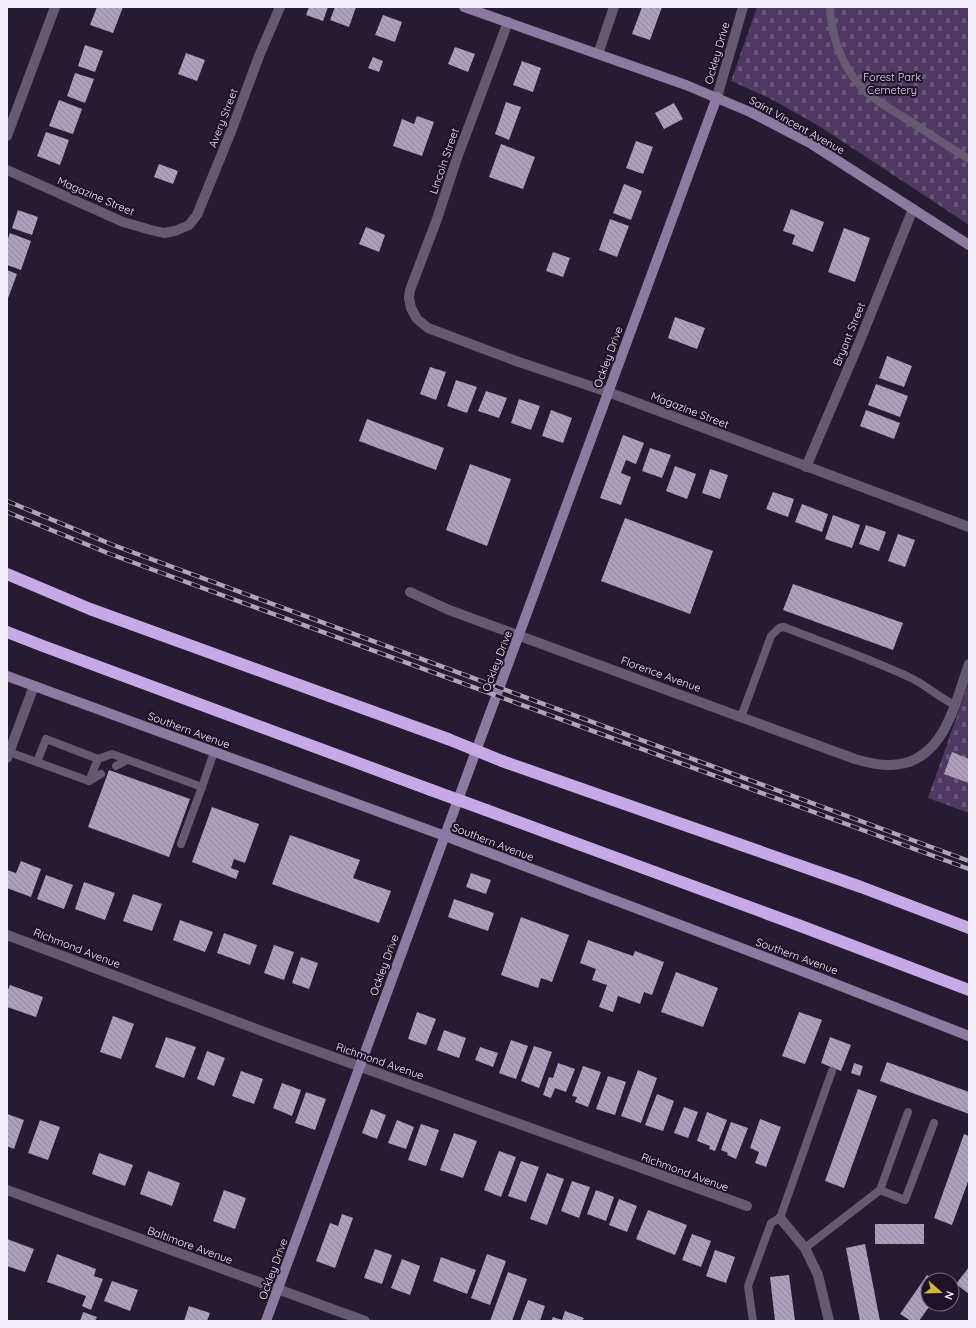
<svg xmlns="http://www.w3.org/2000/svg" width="976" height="1328" font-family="Quicksand,sans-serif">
	<defs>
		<pattern id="cemetery-stones" width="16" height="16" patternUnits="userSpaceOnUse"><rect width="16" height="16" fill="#4f3963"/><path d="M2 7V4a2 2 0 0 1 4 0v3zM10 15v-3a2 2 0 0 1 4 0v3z" fill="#69567a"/></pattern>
		<pattern id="building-back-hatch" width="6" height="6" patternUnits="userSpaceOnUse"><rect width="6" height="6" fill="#ad9fbd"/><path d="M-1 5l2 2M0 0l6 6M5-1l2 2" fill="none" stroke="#8f859b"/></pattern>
	</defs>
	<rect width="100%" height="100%" fill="#271b32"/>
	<g fill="url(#cemetery-stones)">
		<path d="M 757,7 L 969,7 L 969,225 L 819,126 L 769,98 L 731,81 Z"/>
		<path d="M 969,682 L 969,813 L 928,798 Z"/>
	</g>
	<g fill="url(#building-back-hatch)">
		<path d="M 97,7 L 123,7 L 113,33 L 90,25 Z"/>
		<path d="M 309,7 L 328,7 L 323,21 L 306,15 Z"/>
		<path d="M 335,7 L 356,7 L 349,27 L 330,20 Z"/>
		<path d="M 642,7 L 662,7 L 650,40 L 632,34 Z"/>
		<path d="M 383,15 L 402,22 L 395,42 L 375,35 Z"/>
		<path d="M 85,45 L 103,51 L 95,72 L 78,66 Z"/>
		<path d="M 455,47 L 475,54 L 468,72 L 448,64 Z"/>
		<path d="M 186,53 L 205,60 L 197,81 L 178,74 Z"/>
		<path d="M 373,57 L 383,61 L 379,72 L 368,68 Z"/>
		<path d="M 522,61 L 541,68 L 533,92 L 513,85 Z"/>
		<path d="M 75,73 L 94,79 L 85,103 L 67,96 Z"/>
		<path d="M 59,100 L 82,109 L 73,134 L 49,126 Z"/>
		<path d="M 506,102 L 521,107 L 509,140 L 495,134 Z"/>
		<path d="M 674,103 L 683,119 L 664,129 L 655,113 Z"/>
		<path d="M 417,116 L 434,122 L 422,156 L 393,146 L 402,119 L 414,124 Z"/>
		<path d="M 46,132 L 69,140 L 60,165 L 37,156 Z"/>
		<path d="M 636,141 L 653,147 L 643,174 L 626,168 Z"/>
		<path d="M 501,144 L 535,157 L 523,189 L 489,177 Z"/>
		<path d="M 159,164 L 178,171 L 173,184 L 154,177 Z"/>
		<path d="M 624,184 L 642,191 L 631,220 L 613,213 Z"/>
		<path d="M 791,209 L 824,222 L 813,252 L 792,244 L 795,235 L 783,231 Z"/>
		<path d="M 18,210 L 38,217 L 32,235 L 12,228 Z"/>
		<path d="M 610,219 L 629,226 L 617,257 L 599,250 Z"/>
		<path d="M 366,227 L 385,235 L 379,252 L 359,244 Z"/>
		<path d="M 844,228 L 870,238 L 855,282 L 828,272 Z"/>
		<path d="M 10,233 L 31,241 L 21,270 L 7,265 L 7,241 Z"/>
		<path d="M 553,252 L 570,258 L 563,277 L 546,271 Z"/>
		<path d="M 7,270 L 17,274 L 7,301 Z"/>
		<path d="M 675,317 L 705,328 L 697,349 L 668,338 Z"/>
		<path d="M 887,356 L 912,366 L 904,387 L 879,378 Z"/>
		<path d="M 430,367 L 446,372 L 436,400 L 420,394 Z"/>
		<path d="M 456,380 L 477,387 L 467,413 L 447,406 Z"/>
		<path d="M 876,384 L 908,396 L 900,417 L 868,405 Z"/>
		<path d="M 486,391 L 507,398 L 499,418 L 478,411 Z"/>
		<path d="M 519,399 L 540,406 L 531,430 L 511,423 Z"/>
		<path d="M 551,410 L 572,418 L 563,443 L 542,436 Z"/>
		<path d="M 866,410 L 900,423 L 894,439 L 860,426 Z"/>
		<path d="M 367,419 L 444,448 L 436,470 L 359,441 Z"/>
		<path d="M 623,435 L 644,443 L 636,464 L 626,460 L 621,473 L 631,477 L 621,505 L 600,498 Z"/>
		<path d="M 650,448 L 671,455 L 662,478 L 642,471 Z"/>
		<path d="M 470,464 L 511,479 L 487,546 L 446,530 Z"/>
		<path d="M 675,466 L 696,474 L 687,499 L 666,491 Z"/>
		<path d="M 710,469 L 728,475 L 720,499 L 702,493 Z"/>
		<path d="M 773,492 L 794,499 L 788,517 L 766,509 Z"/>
		<path d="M 802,504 L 828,514 L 822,532 L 795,522 Z"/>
		<path d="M 833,515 L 860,525 L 852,548 L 825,539 Z"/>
		<path d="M 625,518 L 713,551 L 690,614 L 601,581 Z"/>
		<path d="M 866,525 L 886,532 L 879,551 L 859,544 Z"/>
		<path d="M 898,534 L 915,540 L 905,567 L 888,561 Z"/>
		<path d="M 793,584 L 903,623 L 893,650 L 783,610 Z"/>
		<path d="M 952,752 L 969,759 L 969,783 L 944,774 Z"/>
		<path d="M 109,770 L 190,799 L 169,857 L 88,827 Z"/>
		<path d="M 212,807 L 259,824 L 245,863 L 234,859 L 231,868 L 239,871 L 236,879 L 192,862 Z"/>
		<path d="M 290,835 L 360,860 L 353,878 L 391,891 L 379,923 L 272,884 Z"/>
		<path d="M 21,861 L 41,869 L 31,897 L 7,888 L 7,870 L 16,873 Z"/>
		<path d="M 471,873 L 491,880 L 486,894 L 466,887 Z"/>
		<path d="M 46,875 L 73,885 L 64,909 L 37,899 Z"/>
		<path d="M 84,882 L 115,893 L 105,920 L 75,909 Z"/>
		<path d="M 133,894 L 162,904 L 152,931 L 123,921 Z"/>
		<path d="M 454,899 L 494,913 L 488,931 L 448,917 Z"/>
		<path d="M 521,917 L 569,935 L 552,982 L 541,978 L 538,988 L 501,975 Z"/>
		<path d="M 180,920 L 213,932 L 205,952 L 173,940 Z"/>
		<path d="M 224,933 L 257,945 L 250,965 L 217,953 Z"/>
		<path d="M 588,940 L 633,956 L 635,951 L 664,962 L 652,995 L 644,992 L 640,1004 L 618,996 L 613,1012 L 599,1007 L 607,985 L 592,980 L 596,969 L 580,963 Z"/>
		<path d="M 274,945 L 294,952 L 284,980 L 264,973 Z"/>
		<path d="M 301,957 L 318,963 L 309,989 L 292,983 Z"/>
		<path d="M 676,972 L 718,988 L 703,1027 L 661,1012 Z"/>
		<path d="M 10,985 L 43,997 L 36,1017 L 7,1007 L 7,992 Z"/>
		<path d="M 417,1012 L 436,1019 L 426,1045 L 408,1039 Z"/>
		<path d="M 799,1012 L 822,1020 L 805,1064 L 782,1056 Z"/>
		<path d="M 113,1016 L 134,1024 L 121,1059 L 100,1052 Z"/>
		<path d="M 444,1030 L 466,1038 L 459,1058 L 437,1050 Z"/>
		<path d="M 166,1037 L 196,1047 L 184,1078 L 155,1067 Z"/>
		<path d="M 830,1037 L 851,1045 L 841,1071 L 821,1063 Z"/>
		<path d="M 511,1040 L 528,1046 L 516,1079 L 499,1073 Z"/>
		<path d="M 534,1046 L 552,1052 L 539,1088 L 521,1081 Z"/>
		<path d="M 480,1047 L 498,1053 L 493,1067 L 475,1060 Z"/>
		<path d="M 207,1051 L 225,1058 L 214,1086 L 197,1079 Z"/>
		<path d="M 887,1062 L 969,1092 L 969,1114 L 880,1081 Z"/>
		<path d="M 558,1063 L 575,1069 L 566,1092 L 555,1088 L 551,1098 L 543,1095 L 549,1077 L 553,1078 Z"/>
		<path d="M 854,1063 L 863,1066 L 860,1076 L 851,1073 Z"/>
		<path d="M 583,1066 L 601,1072 L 588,1107 L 575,1102 L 577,1097 L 572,1096 Z"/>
		<path d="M 638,1070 L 657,1078 L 641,1123 L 621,1116 Z"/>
		<path d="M 241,1071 L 263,1079 L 254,1104 L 232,1096 Z"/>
		<path d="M 608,1076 L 626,1082 L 615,1115 L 596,1109 Z"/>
		<path d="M 282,1083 L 301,1090 L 292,1116 L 273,1108 Z"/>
		<path d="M 858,1089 L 877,1096 L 844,1188 L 825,1181 Z"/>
		<path d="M 306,1092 L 326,1099 L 315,1130 L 295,1123 Z"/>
		<path d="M 657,1094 L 674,1101 L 663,1131 L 645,1125 Z"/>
		<path d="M 684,1107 L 698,1112 L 688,1138 L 674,1133 Z"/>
		<path d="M 371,1109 L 386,1115 L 377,1139 L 362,1133 Z"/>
		<path d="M 707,1112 L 727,1120 L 715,1151 L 709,1149 L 710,1146 L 697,1141 Z"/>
		<path d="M 7,1114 L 24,1120 L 14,1149 L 7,1146 Z"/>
		<path d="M 760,1119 L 781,1127 L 766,1167 L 755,1163 L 759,1152 L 750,1148 Z"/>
		<path d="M 40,1120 L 60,1127 L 48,1160 L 28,1153 Z"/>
		<path d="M 397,1120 L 414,1127 L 406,1149 L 388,1143 Z"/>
		<path d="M 731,1122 L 748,1128 L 736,1159 L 727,1155 L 728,1153 L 721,1150 Z"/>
		<path d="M 421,1124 L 439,1130 L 426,1166 L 408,1160 Z"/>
		<path d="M 454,1133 L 477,1141 L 463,1178 L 440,1170 Z"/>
		<path d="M 964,1134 L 969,1136 L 969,1179 L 952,1225 L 934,1218 Z"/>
		<path d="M 499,1151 L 516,1157 L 501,1197 L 484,1190 Z"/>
		<path d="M 99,1153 L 133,1165 L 125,1186 L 92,1174 Z"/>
		<path d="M 521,1161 L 539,1167 L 526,1202 L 508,1196 Z"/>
		<path d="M 148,1171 L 180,1183 L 172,1206 L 140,1194 Z"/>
		<path d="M 547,1173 L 564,1179 L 547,1225 L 530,1219 Z"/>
		<path d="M 572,1181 L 590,1187 L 579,1218 L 561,1211 Z"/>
		<path d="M 224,1190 L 246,1198 L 235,1229 L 213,1221 Z"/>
		<path d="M 596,1190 L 614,1197 L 606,1221 L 587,1214 Z"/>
		<path d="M 619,1199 L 637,1206 L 627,1232 L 609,1225 Z"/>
		<path d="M 648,1210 L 687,1225 L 675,1255 L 636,1239 Z"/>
		<path d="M 342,1214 L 353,1218 L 335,1268 L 316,1261 L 330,1223 L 338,1226 Z"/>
		<rect x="875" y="1224" width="49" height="20"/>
		<path d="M 692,1234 L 711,1241 L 701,1267 L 682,1260 Z"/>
		<path d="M 7,1239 L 34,1249 L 25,1272 L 7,1266 Z"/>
		<path d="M 865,1244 L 880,1321 L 860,1321 L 846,1248 Z"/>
		<path d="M 375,1249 L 392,1255 L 382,1284 L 364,1278 Z"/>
		<path d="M 715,1250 L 735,1257 L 726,1283 L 706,1276 Z"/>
		<path d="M 57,1254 L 96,1269 L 94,1276 L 103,1279 L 91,1310 L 82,1306 L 86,1296 L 47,1282 Z"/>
		<path d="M 487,1254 L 506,1261 L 490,1305 L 471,1298 Z"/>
		<path d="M 441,1257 L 476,1270 L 467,1294 L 433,1281 Z"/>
		<path d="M 402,1259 L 420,1266 L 410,1295 L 391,1288 Z"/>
		<path d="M 969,1267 L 969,1294 L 956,1284 Z"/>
		<path d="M 508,1272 L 527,1279 L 512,1321 L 490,1321 Z"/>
		<path d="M 789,1275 L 795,1321 L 775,1321 L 770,1277 Z"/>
		<path d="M 927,1275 L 935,1280 L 928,1280 L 928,1304 L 931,1304 L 919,1321 L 911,1321 L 900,1314 Z"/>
		<path d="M 112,1281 L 138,1290 L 130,1311 L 104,1301 Z"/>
		<path d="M 528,1300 L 545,1306 L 540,1321 L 520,1321 Z"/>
		<path d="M 189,1306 L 210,1313 L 207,1321 L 184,1321 Z"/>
		<path d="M 565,1311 L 584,1318 L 582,1321 L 551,1321 L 553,1317 L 562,1320 Z"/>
		<path d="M 83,1312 L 97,1317 L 95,1321 L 80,1321 Z"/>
	</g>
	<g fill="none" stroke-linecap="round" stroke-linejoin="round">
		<g stroke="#665a73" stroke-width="8">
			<path d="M 830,7 C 831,37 843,69 864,90 C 877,102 895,112 910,121 C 929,134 949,147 969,159"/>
			<path d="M 741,717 L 771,636 L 779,628 L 784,627 C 827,644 871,659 913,679 C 927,686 940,698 955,705"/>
			<path d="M 9,752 L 89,781 L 101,774"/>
			<path d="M 37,762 L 46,739 L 98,759 L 112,754 L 202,787 L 214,752"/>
			<path d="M 116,766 L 127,760"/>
			<path d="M 89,781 L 98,759"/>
			<path d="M 181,844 L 202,787"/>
			<path d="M 880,1190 L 908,1112"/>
			<path d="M 805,1248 L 880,1190 L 905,1200 L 934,1123"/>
			<path d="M 753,1321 L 748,1286 L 771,1223 L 780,1218 L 832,1071"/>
		</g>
		<g stroke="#665a73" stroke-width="10">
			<path d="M 508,22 L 457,158 L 437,219 L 410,290 L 409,298 L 411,308 L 417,319 L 428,328 L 516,361 L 608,392 L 969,527"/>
			<path d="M 598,54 L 614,7"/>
			<path d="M 717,97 L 743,7"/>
			<path d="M 7,136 L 55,7"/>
			<path d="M 7,170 L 123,222 L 151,230 L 164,233 L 175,231 L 189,225 L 197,215 L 232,129 L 259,56 L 280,7"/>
			<path d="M 806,467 L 859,343 L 913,209"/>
			<path d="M 410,592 L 449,610 L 855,759 C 865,762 877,765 888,765 C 943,766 954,706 969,664"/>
			<path d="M 7,758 L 34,686"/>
			<path d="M 7,935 L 275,1036 L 747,1206"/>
			<path d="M 7,1190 L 365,1321"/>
			<path d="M 780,1218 L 805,1248 L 818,1275 L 829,1321"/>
		</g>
		<g stroke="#8d7aa2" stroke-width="10">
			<path d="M 464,7 L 686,85 L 750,112 L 810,143 L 969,245"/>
			<path d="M 7,676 L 445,836 L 815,976 L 969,1036"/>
			<path d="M 266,1321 L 717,97"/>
		</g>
		<g stroke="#c8a9e7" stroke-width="12">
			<path d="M 7,574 L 90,609 L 448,739"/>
			<path d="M 7,632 L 43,646 L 431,790"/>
			<path d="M 502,761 L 861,887 L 969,928"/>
			<path d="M 486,810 L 798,925 L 969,990"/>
		</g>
		<defs>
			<g id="rail">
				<path d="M 7,501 L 113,545 L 969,861"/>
				<path d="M 7,512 L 110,554 L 969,869"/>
			</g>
		</defs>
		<use href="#rail" stroke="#aea6b7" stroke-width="4.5"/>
		<use href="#rail" stroke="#1d1228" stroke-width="3" stroke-dasharray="9" stroke-linecap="butt"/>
		<g stroke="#c8a9e7" stroke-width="12">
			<path d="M 448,739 L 502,761"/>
			<path d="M 431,790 L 486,810"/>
		</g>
	</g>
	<g text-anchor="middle" stroke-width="4" stroke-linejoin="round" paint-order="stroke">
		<g font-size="11" fill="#f4edfc" stroke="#1d1228">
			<text transform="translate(717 53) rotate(-74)" y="4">Ockley Drive</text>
			<text transform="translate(223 118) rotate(-69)" y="4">Avery Street</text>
			<text transform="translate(797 125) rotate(29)" y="4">Saint Vincent Avenue</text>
			<text transform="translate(444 161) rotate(-71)" y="4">Lincoln Street</text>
			<text transform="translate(96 196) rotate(23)" y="4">Magazine Street</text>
			<text transform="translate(849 334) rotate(-68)" y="4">Bryant Street</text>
			<text transform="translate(608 357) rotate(-70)" y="4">Ockley Drive</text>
			<text transform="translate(690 410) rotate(21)" y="4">Magazine Street</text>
			<text transform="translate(497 661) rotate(-69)" y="4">Ockley Drive</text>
			<text transform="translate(661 674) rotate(20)" y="4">Florence Avenue</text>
			<text transform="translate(189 730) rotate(20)" y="4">Southern Avenue</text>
			<text transform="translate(493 842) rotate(21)" y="4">Southern Avenue</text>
			<text transform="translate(77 948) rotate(21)" y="4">Richmond Avenue</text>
			<text transform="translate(797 956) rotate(20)" y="4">Southern Avenue</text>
			<text transform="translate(384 965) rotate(-70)" y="4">Ockley Drive</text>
			<text transform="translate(380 1061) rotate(19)" y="4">Richmond Avenue</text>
			<text transform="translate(685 1172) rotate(20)" y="4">Richmond Avenue</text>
			<text transform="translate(190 1245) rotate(20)" y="4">Baltimore Avenue</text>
			<text transform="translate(273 1269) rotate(-70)" y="4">Ockley Drive</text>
		</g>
		<g font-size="11" fill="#e5d5f7" stroke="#1d1228">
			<text x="892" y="81">Forest Park<tspan x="892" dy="13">Cemetery</tspan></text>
		</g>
	</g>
	<rect width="976" height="1328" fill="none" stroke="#f4edfc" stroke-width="16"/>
	<g transform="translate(940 1292) rotate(110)"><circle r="19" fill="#1d1228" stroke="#736a7d"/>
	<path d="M0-3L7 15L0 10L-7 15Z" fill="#d2b736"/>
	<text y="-6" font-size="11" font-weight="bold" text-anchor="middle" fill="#f4edfc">N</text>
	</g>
</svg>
